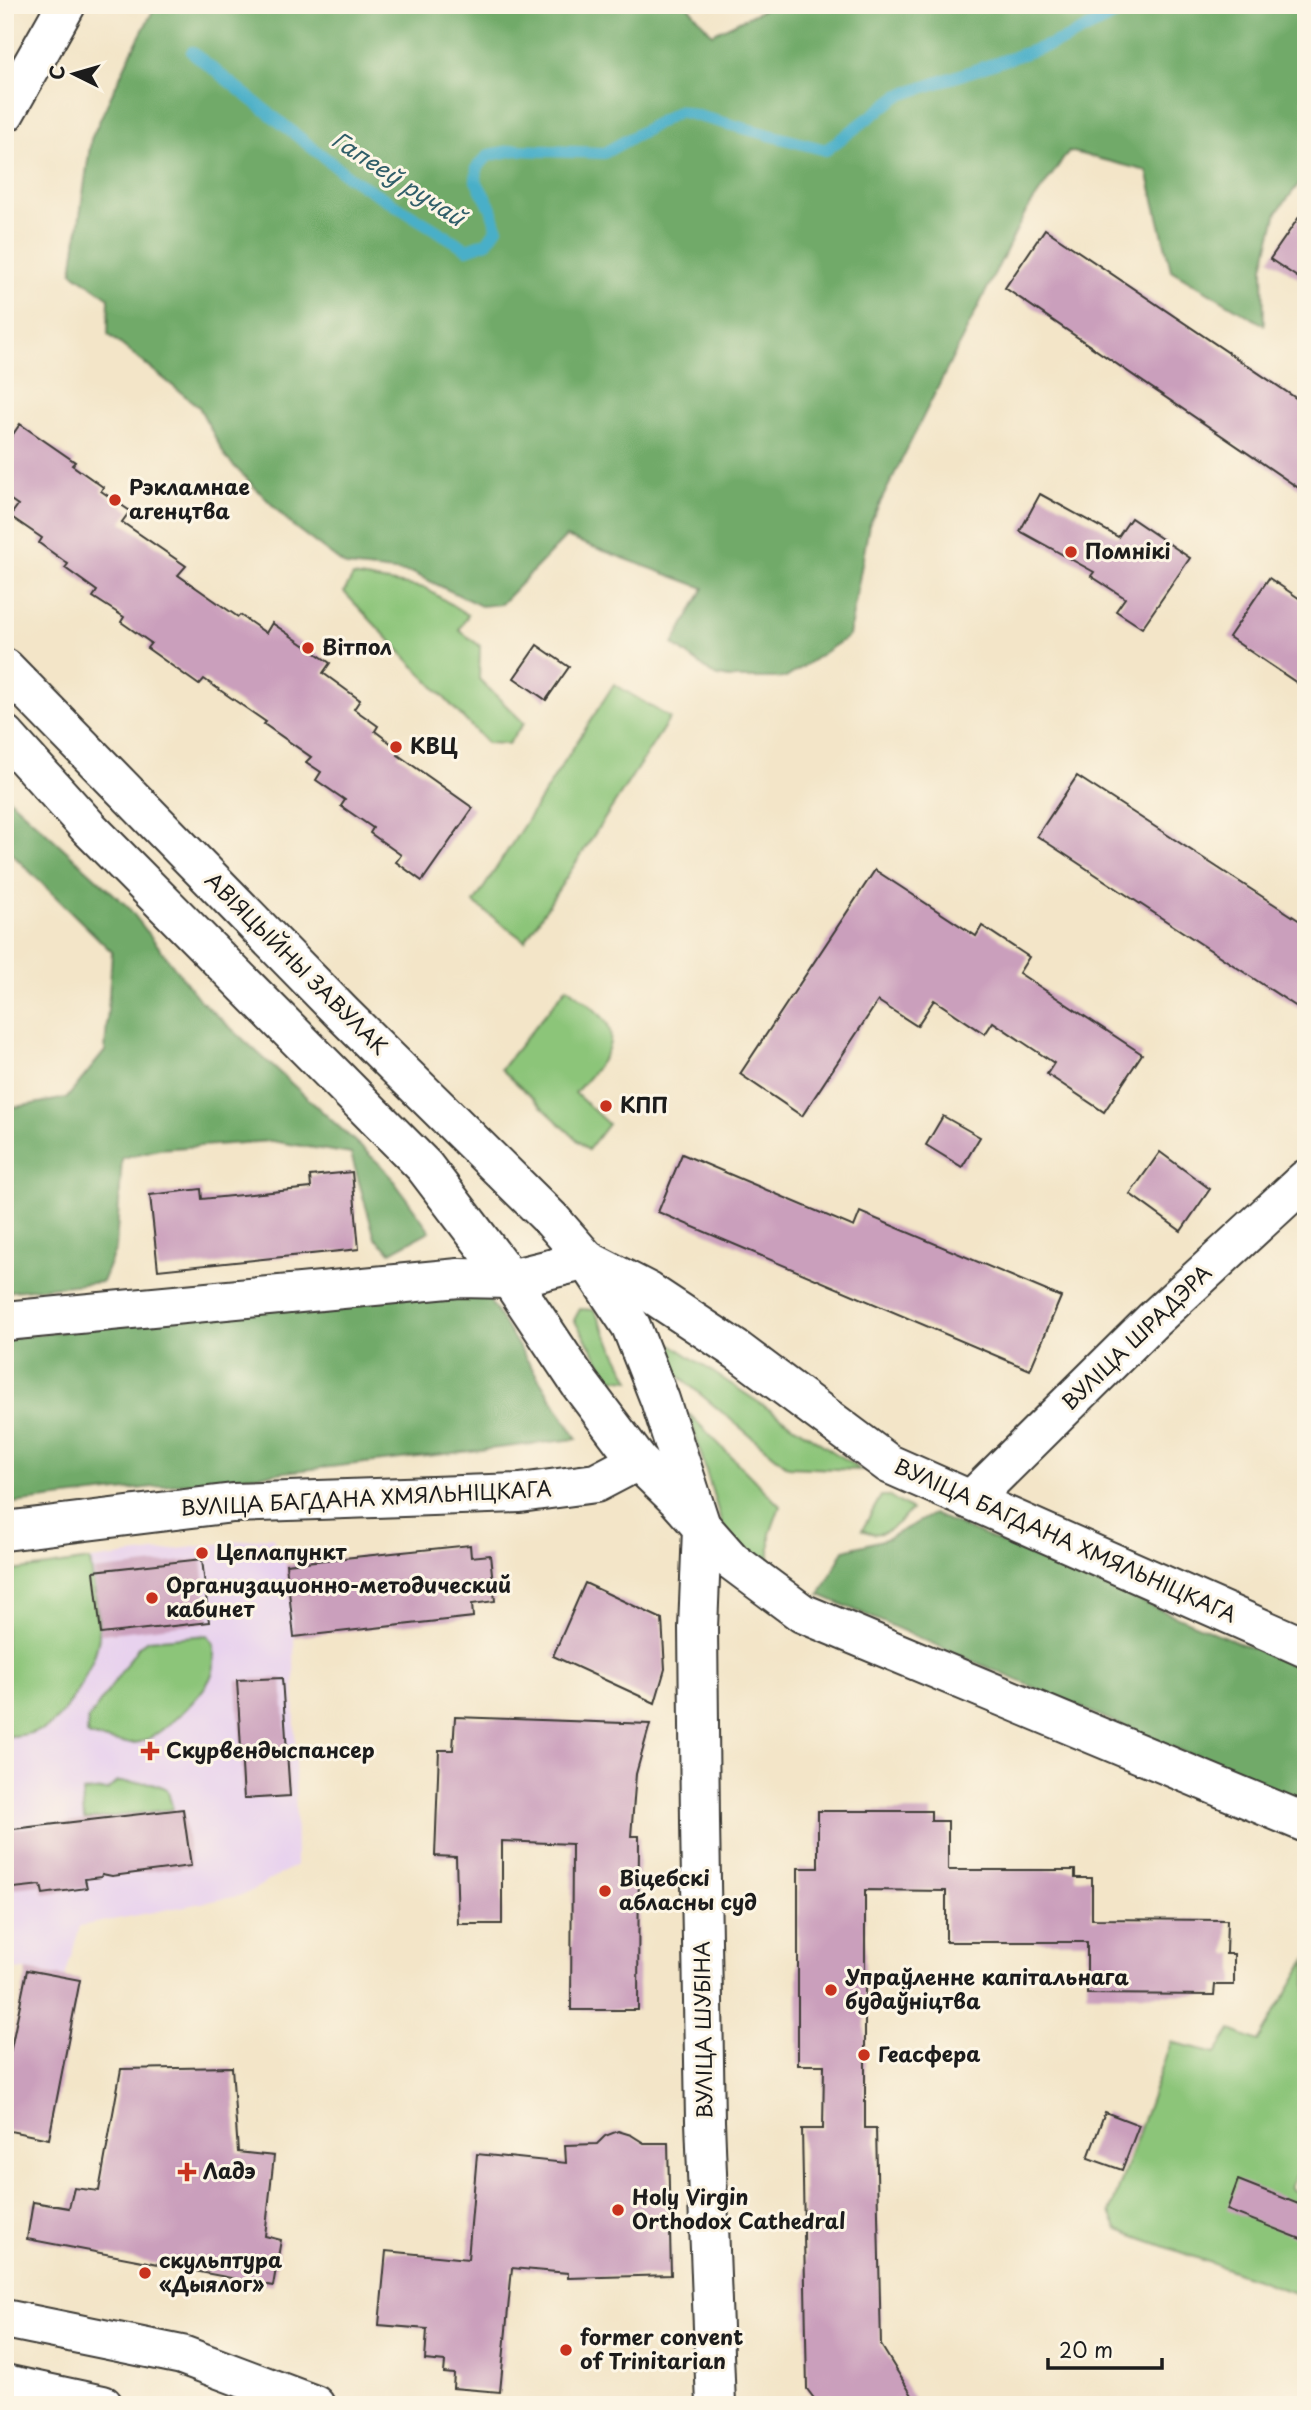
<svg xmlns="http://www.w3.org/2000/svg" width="1311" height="2410" font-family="'Playpen Sans',sans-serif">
	<rect width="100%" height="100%" fill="#fcf5e5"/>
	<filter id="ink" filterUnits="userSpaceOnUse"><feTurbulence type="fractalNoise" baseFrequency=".0143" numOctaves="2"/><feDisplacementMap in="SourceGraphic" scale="14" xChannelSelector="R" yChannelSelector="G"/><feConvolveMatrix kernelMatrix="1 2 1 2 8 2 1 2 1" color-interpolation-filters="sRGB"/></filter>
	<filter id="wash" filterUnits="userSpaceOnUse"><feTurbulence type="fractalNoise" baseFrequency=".00686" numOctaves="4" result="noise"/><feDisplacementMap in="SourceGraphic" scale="28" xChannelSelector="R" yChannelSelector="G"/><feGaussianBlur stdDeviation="1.57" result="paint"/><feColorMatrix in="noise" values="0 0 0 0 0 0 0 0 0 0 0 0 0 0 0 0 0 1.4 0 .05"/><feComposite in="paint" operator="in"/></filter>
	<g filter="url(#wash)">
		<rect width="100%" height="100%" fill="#f3e5c8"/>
		<path fill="#e8d2ee" d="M 272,1537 L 286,1564 L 294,1637 L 296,1865 L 244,1895 L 80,1926 L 65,1977 L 27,1970 L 5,1969 L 5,1571 Z"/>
		<g fill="#8cc579" stroke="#54704a" stroke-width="2">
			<path d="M 353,576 L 425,588 L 468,615 L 459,630 L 480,646 L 479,679 L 524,723 L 508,744 L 487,743 L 344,592 Z"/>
			<path d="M 614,684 L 670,718 L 525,941 L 474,903 Z"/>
			<path d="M 567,987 C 579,997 594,1007 604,1019 C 625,1045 590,1075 575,1093 L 608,1124 L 588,1150 L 501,1069 Z"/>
			<path d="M 580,1309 L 594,1310 L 630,1380 L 610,1378 L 574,1320 Z"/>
			<path d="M 669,1343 L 861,1470 L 788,1467 L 676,1374 Z"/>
			<path d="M 689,1414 L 780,1506 L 770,1534 L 770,1570 L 743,1554 L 722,1524 Z"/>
			<path d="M 881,1496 L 889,1496 L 912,1510 C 894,1525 886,1541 862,1530 Z"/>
			<path d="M 90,1560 C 93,1585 99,1611 99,1635 C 98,1658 67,1716 47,1727 C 35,1734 19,1735 5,1737 L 5,1572 Z"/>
			<path d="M 208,1635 L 214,1644 C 214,1653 215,1663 213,1671 C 208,1692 161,1736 140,1742 C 126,1746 101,1739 87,1735 L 88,1720 L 139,1646 L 148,1640 Z"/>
			<path d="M 117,1782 L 152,1783 L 167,1789 L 173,1809 L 84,1820 L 82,1792 L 107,1790 Z"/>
			<path d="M 1306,1960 L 1306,2151 L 1290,2189 L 1306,2196 L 1306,2297 L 1118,2230 L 1110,2213 L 1171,2042 L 1216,2053 L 1231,2030 L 1258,2041 Z"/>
		</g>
		<g fill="#71aa69" stroke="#466342" stroke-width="2">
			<path d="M 156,5 L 687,5 L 712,34 L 773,5 L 1306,5 L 1306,175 L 1277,212 L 1263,267 L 1264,325 L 1171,270 L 1147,171 L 1069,151 L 1025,213 L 869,525 L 849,636 L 786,678 L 729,678 L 714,675 L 673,644 L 704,588 L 566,537 L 501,604 L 481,606 L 413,573 L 346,566 L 293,526 L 226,458 L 199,407 L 108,334 L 109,298 L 72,272 L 91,139 L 132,51 Z"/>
			<path d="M 5,795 L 128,907 L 199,999 L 385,1169 L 430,1231 L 391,1252 L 375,1238 L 351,1154 L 271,1141 L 159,1149 L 122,1158 L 116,1248 L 102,1282 L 5,1292 L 5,1107 L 16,1107 L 67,1098 L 105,1051 L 112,952 L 5,847 Z"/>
			<path d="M 479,1284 L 577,1439 L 5,1504 L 5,1338 Z"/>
			<path d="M 933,1514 L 1306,1671 L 1306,1805 L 820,1595 L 844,1550 L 886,1539 Z"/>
		</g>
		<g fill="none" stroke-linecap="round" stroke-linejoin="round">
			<path stroke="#49afc8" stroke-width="12" d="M 192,52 L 349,177 L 467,249 L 487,242 L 497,228 L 491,208 L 476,181 L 477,167 L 489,155 L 516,150 L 604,153 L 679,111 L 826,150 L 898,96 L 1064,40 L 1135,5"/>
		</g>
		<g id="blocks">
			<g fill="#ca9fbc">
				<path d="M 1306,207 L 1306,283 L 1270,259 Z"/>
				<path d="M 1045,229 L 1306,405 L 1306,493 L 1005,288 Z"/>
				<path d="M 20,424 L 75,462 L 72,465 L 103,487 L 101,491 L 130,511 L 122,522 L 186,566 L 178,575 L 238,617 L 240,615 L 266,633 L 272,623 L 330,663 L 323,673 L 360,700 L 354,709 L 378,726 L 375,731 L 401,751 L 398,755 L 473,808 L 422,881 L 396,862 L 401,855 L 370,833 L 373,828 L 341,806 L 345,800 L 316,780 L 321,772 L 306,762 L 311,757 L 264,724 L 266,722 L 204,679 L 199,685 L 147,648 L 151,643 L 121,622 L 124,617 L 93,597 L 97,591 L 65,568 L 68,564 L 39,543 L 42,538 L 10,516 L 18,505 L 5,496 L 5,446 Z"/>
				<path d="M 1040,494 L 1118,537 L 1131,518 L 1190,558 L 1142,628 L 1116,611 L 1125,598 L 1091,576 L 1094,572 L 1020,531 Z"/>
				<path d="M 1269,578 L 1306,603 L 1306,689 L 1229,637 Z"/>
				<path d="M 537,645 L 569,667 L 546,700 L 514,678 Z"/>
				<path d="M 1077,776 L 1306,925 L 1306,1013 L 1037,836 Z"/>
				<path d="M 875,870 L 976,936 L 982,926 L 1029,957 L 1019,973 L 1142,1054 L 1104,1112 L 1047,1074 L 1054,1063 L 993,1022 L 985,1034 L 934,1000 L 917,1026 L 878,1001 L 802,1116 L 740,1074 Z"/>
				<path d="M 943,1116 L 980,1137 L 962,1167 L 926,1145 Z"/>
				<path d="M 1160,1152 L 1210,1189 L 1181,1231 L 1130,1194 Z"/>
				<path d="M 682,1154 L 854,1227 L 860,1212 L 1061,1297 L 1030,1370 L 658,1212 Z"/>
				<path d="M 352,1172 L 359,1249 L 158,1270 L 150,1195 L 201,1189 L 202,1199 L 311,1188 L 310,1176 Z"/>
				<path d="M 470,1545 L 471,1557 L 490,1555 L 495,1601 L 472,1604 L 473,1617 L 294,1637 L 286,1564 Z"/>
				<path d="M 202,1559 L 209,1622 L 101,1634 L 94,1571 Z"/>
				<path d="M 585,1583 L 662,1619 L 665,1669 L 655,1703 L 553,1656 Z"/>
				<path d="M 282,1678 L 290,1796 L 244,1799 L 237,1680 Z"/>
				<path d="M 455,1717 L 650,1724 L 636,1774 L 631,1836 L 639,1836 L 638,2010 L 571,2010 L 572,1844 L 502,1841 L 502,1924 L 458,1924 L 456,1857 L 435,1856 L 439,1750 L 453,1750 Z"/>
				<path d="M 183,1809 L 191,1866 L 112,1876 L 102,1874 L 101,1877 L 85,1879 L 87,1888 L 43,1894 L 41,1885 L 5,1889 L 5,1830 Z"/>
				<path d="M 818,1811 L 931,1811 L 931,1821 L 948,1821 L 948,1870 L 1075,1870 L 1075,1878 L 1092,1878 L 1092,1919 L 1227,1920 L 1226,1954 L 1234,1954 L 1234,1985 L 1215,1985 L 1214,1995 L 1087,1994 L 1087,1942 L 946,1942 L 946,1891 L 865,1890 L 865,2128 L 876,2128 L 881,2345 L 918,2405 L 819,2405 L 807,2389 L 802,2129 L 823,2129 L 824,2065 L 798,2065 L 798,1868 L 818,1868 Z"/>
				<path d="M 27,1970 L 80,1980 L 49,2139 L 5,2130 L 5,2078 Z"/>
				<path d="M 232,2067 L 238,2152 L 274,2156 L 265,2236 L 281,2240 L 273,2286 L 27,2239 L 33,2202 L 69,2208 L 74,2188 L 99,2191 L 121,2069 Z"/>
				<path d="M 1105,2112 L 1139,2125 L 1122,2170 L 1088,2158 Z"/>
				<path d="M 618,2131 L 631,2135 L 644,2143 L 668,2143 L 671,2275 L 568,2278 L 568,2273 L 512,2268 L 500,2392 L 453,2388 L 454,2374 L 444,2373 L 445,2362 L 425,2360 L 427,2329 L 379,2325 L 386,2251 L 468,2259 L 477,2154 L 566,2163 L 565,2145 L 597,2144 L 605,2136 Z"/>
				<path d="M 1238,2180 L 1306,2207 L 1306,2241 L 1227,2210 Z"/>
			</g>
		</g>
	</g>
	<g filter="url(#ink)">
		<use href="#blocks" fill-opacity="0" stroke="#3c3a36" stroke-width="2"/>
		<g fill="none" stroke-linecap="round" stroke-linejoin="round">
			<defs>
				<g id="minor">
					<path d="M 5,668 L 342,1013 L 552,1220 L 587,1260 L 631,1326 L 660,1400 L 702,1529 L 698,1628 L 700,1821 L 705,2121 L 716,2405"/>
					<path d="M 5,735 L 90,829 L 424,1166 L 510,1279 L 580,1384 L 638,1461 L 677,1499 L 732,1561 L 802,1613 L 1306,1823"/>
					<path d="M 5,1321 L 459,1278 L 510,1279 L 587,1260 L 649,1292 L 738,1351 L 889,1464 L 1306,1648"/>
					<path d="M 971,1500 L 1153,1320 L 1306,1179"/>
					<path d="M 5,1531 L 233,1503 L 520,1493 L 596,1483 L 638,1461"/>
				</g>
				<g id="major">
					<path d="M 5,113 L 66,5"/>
					<path d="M 5,2319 L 182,2355 L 315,2405"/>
					<path d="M 5,2384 L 103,2405"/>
				</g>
			</defs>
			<use href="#minor" stroke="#3c3a36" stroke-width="42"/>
			<use href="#major" stroke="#3c3a36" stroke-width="42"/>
			<use href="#minor" stroke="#fff" stroke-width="38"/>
			<use href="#major" stroke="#fff" stroke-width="38"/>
		</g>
	</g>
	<g fill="#c8321e" stroke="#fcf5e5" stroke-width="2.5">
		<circle cx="115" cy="500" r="7"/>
		<circle cx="1071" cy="552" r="7"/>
		<circle cx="308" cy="648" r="7"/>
		<circle cx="396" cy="747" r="7"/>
		<circle cx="606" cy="1106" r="7"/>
		<circle cx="202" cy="1553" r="7"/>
		<circle cx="152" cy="1598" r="7"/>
		<path d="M146.5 1740.5h7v7h7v7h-7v7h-7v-7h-7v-7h7z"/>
		<circle cx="605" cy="1891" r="7"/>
		<circle cx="831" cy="1990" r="7"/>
		<circle cx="864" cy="2055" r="7"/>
		<path d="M183.5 2161.5h7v7h7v7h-7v7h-7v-7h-7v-7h7z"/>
		<circle cx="618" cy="2210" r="7"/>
		<circle cx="145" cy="2273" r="7"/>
		<circle cx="566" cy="2350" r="7"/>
	</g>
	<g text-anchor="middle" stroke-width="6" stroke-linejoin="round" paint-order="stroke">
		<g font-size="21" font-weight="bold" fill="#1c1c1c" stroke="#fcf5e5" text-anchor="start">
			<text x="129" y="495">Рэкламнае<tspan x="129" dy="24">агенцтва</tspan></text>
			<text x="1085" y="559">Помнікі</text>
			<text x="322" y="655">Вітпол</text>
			<text x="410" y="754">КВЦ</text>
			<text x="620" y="1113">КПП</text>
			<text x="216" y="1560">Цеплапункт</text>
			<text x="166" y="1593">Организационно-методический<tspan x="166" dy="24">кабинет</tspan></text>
			<text x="166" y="1758">Скурвендыспансер</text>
			<text x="619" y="1886">Віцебскі<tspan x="619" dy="24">абласны суд</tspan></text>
			<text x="845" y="1985">Упраўленне капітальнага<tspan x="845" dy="24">будаўніцтва</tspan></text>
			<text x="878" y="2062">Геасфера</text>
			<text x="203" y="2179">Ладэ</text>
			<text x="632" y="2205">Holy Virgin<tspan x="632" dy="24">Orthodox Cathedral</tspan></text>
			<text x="159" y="2268">скульптура<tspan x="159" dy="24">«Дыялог»</tspan></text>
			<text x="580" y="2345">former convent<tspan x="580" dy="24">of Trinitarian</tspan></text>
		</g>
		<g font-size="21" fill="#1c1c1c" stroke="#fcf5e5">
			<text transform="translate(296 964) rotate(45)" y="7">АВІЯЦЫЙНЫ ЗАВУЛАК</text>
			<text transform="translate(1137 1338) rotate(-44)" y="7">ВУЛІЦА ШРАДЭРА</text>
			<text transform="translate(366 1499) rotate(-3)" y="7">ВУЛІЦА БАГДАНА ХМЯЛЬНІЦКАГА</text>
			<text transform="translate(1065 1541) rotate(24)" y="7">ВУЛІЦА БАГДАНА ХМЯЛЬНІЦКАГА</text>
			<text transform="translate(704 2030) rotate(-91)" y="7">ВУЛІЦА ШУБІНА</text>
		</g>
		<g font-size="23" font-style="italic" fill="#305e69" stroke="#fcf5e5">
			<text transform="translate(398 179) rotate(33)" y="8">Гапееў ручай</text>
		</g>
	</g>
	<rect width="1311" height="2410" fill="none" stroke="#fcf5e5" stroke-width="28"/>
	<g transform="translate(74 74) rotate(275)" stroke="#fcf5e5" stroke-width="5" paint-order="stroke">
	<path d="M0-5L12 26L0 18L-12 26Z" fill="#1c1c1c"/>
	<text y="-10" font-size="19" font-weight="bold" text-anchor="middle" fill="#1c1c1c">С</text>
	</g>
	<path d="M1048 2358v10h114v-10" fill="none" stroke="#1c1c1c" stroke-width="3.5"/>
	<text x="1059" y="2358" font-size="21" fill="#1c1c1c" stroke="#fcf5e5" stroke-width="5" paint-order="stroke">20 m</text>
</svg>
